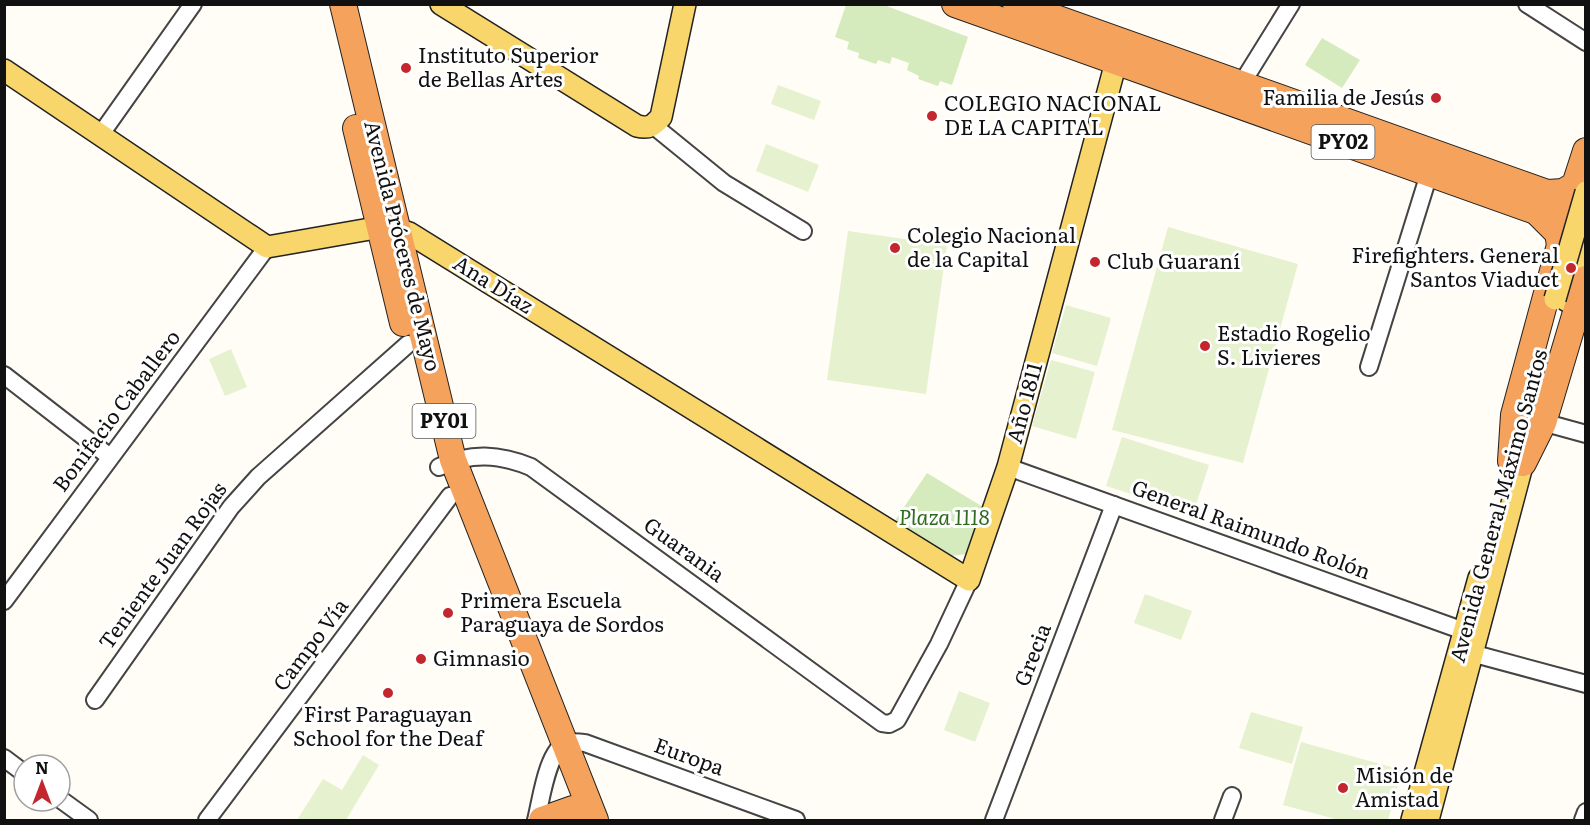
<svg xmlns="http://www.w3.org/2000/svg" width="1590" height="825" font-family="Literata,serif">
	<rect width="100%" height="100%" fill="#fffdf5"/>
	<g fill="#d5ebbd">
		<path d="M 846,5 L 884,5 L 968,37 L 952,85 L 940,81 L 938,86 L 918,79 L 919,76 L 907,70 L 909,63 L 892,57 L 890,64 L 878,60 L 876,64 L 858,58 L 859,53 L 847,49 L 849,42 L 835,37 Z"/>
		<path d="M 1322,38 L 1360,60 L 1342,88 L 1305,65 Z"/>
		<path d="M 927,473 L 983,507 L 967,554 L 951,556 L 894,522 Z"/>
	</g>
	<g fill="#e6f2cf">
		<path d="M 778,85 L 821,101 L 814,120 L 771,104 Z"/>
		<path d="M 766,144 L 819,165 L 808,192 L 756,171 Z"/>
		<path d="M 1168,227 L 1298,264 L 1243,463 L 1112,430 Z"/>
		<path d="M 848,231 L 947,245 L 926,394 L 827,380 Z"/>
		<path d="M 1066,305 L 1111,318 L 1097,366 L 1052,353 Z"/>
		<path d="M 231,349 L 247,387 L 225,396 L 209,359 Z"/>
		<path d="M 1051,360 L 1095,372 L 1076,439 L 1032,426 Z"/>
		<path d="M 1122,437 L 1209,465 L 1193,514 L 1106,486 Z"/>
		<path d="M 1145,594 L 1192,611 L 1181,640 L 1134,623 Z"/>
		<path d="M 959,691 L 990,703 L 975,742 L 944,730 Z"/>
		<path d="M 1251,712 L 1303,727 L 1292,764 L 1239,748 Z"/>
		<path d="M 1301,742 L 1402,770 L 1388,820 L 1339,820 L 1283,805 Z"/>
		<path d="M 363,755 L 379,765 L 346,820 L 297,820 L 323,779 L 342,790 Z"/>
	</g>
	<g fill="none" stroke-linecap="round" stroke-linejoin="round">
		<defs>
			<g id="minor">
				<path d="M 1527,4 L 1586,42"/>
				<path d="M 1237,91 L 1291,4"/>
				<path d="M 654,126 L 724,183 L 803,231"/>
				<path d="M 101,134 L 193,4"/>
				<path d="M 1369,367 L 1429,174"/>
				<path d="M 4,375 L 110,457"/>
				<path d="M 1535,420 L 1586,434"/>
				<path d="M 439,467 C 471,452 499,454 531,467 L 882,723 L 889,724 L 897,720 L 939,644 L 969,580"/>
				<path d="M 1008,467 L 1475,635"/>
				<path d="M 4,601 L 267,247"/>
				<path d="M 1460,650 L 1586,684"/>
				<path d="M 95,700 L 231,507 L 258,477 L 408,344"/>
				<path d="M 4,758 L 24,773"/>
				<path d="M 60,799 L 89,820"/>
				<path d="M 207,820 L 450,496"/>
				<path d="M 536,820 C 541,801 547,751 566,743 C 571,741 579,743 585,743 L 796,820"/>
				<path d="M 994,820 L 1114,505"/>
				<path d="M 1223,820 L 1232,796"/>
				<path d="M 1583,820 L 1586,812"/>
			</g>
			<g id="major">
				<path d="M 441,4 L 637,126 C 649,129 653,126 661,117 L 685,4"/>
				<path d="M 4,70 L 267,247 L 387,226 L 409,233 L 969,580 L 1008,467 L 1116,62"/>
				<path d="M 1567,301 L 1586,235"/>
				<path d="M 1412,820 L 1479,578"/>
				<path d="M 1428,820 L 1527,447"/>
			</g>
			<g id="highway">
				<path d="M 343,4 L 453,460 L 595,820"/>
				<path d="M 955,4 L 1569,223"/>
				<path d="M 1016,4 L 1575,203"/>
				<path d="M 356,128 L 403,323"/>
				<path d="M 1548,193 L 1563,192 L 1575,185 L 1586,151"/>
				<path d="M 1511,461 L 1514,415 L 1560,245 L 1558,233 L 1539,214"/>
				<path d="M 1523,463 L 1543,423 L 1586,279"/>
				<path d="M 542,820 L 573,809"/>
			</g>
		</defs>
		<use href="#minor" stroke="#444" stroke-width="20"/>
		<use href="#major" stroke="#222" stroke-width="24"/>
		<use href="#highway" stroke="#222" stroke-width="28"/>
		<use href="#minor" stroke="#fff" stroke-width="16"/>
		<use href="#major" stroke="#f9d66b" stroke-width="21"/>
		<use href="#highway" stroke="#f5a25d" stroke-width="26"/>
		<defs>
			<path id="major-bridge" d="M 1555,299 L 1586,192"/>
		</defs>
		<use href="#major-bridge" stroke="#222" stroke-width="24" stroke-linecap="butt"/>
		<use href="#major-bridge" stroke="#f9d66b" stroke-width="21"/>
	</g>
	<g fill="#c4262e" stroke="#fff" stroke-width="2">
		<circle cx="406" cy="68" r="6"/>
		<circle cx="1436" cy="98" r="6"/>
		<circle cx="932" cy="116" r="6"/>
		<circle cx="895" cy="248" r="6"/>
		<circle cx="1095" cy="262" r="6"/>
		<circle cx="1571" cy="268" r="6"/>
		<circle cx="1205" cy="346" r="6"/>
		<circle cx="448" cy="613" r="6"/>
		<circle cx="421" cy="659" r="6"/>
		<circle cx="388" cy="693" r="6"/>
		<circle cx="1343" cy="788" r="6"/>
	</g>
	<g text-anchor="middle" stroke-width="6" stroke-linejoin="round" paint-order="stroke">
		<g fill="#fff" stroke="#585858" stroke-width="1.5">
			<rect x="1311.5" y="125" width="63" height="34" rx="4.5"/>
			<rect x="412.5" y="404" width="63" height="34" rx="4.5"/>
		</g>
		<g font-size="20" font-weight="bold" fill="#111">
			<text x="1343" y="149">PY02</text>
			<text x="444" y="428">PY01</text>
		</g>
		<g font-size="21" fill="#111" stroke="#fff" text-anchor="start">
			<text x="418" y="63">Instituto Superior<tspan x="418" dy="24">de Bellas Artes</tspan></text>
			<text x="1424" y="105" text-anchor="end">Familia de Jesús</text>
			<text x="944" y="111">COLEGIO NACIONAL<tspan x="944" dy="24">DE LA CAPITAL</tspan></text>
			<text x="907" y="243">Colegio Nacional<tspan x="907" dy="24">de la Capital</tspan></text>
			<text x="1559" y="263" text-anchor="end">Firefighters. General<tspan x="1559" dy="24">Santos Viaduct</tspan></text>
			<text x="1107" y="269">Club Guaraní</text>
			<text x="1217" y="341">Estadio Rogelio<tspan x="1217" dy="24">S. Livieres</tspan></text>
			<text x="460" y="608">Primera Escuela<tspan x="460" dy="24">Paraguaya de Sordos</tspan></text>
			<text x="433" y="666">Gimnasio</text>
			<text x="388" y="722" text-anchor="middle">First Paraguayan<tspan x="388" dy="24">School for the Deaf</tspan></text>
			<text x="1355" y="783">Misión de<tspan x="1355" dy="24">Amistad</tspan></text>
		</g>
		<g font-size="21" fill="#111" stroke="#fff">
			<text transform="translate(402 246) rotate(76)" y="7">Avenida Próceres de Mayo</text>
			<text transform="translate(493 285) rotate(32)" y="7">Ana Díaz</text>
			<text transform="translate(1025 403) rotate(-75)" y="7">Año 1811</text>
			<text transform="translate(117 411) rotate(-53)" y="7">Bonifacio Caballero</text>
			<text transform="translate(1499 506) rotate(-75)" y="7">Avenida General Máximo Santos</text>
			<text transform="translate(1251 530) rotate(20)" y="7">General Raimundo Rolón</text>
			<text transform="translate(684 550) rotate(36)" y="7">Guarania</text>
			<text transform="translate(163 566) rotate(-54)" y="7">Teniente Juan Rojas</text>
			<text transform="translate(311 645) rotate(-53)" y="7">Campo Vía</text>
			<text transform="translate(1033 655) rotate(-69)" y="7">Grecia</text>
			<text transform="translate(689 757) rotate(20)" y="7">Europa</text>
		</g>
		<g font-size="21" font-style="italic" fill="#2f6b1f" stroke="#fff">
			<text x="944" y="525">Plaza 1118</text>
		</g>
	</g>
	<rect width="1590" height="825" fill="none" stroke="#111111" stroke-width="12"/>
	<g transform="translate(42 783)"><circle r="28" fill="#ffffff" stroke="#a0a0a0" stroke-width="1.5"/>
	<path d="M0-4.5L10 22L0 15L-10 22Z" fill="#c4262e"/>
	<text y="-9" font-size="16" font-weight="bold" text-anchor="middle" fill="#111111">N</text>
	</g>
</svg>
